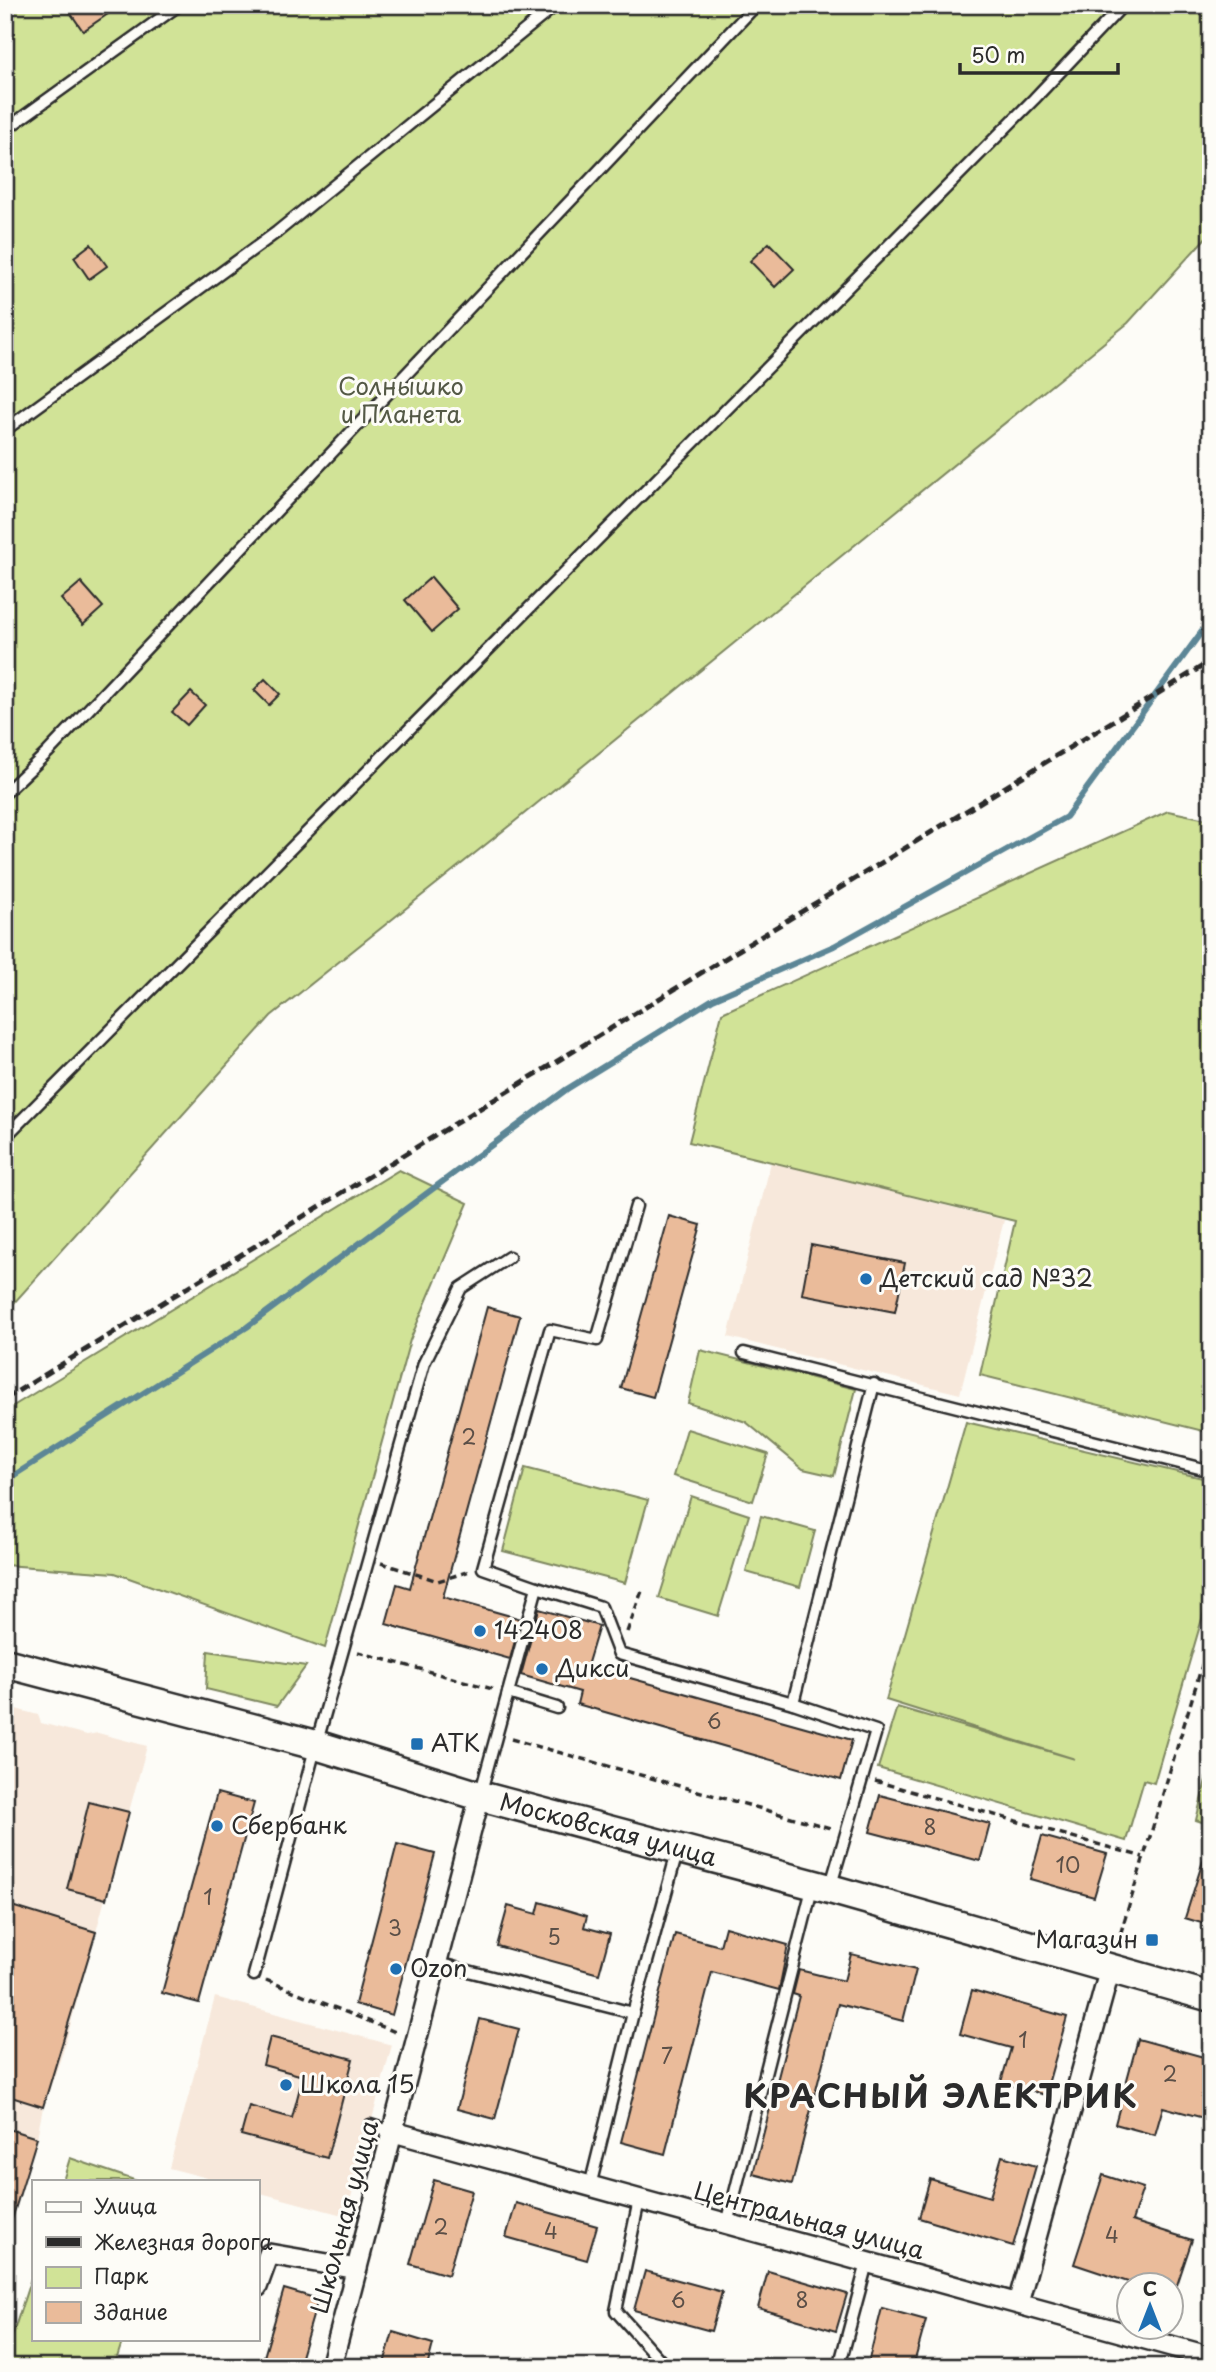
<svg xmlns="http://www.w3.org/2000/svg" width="1216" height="2372" font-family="'Playpen Sans',sans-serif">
	<rect width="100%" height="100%" fill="#fdfcf7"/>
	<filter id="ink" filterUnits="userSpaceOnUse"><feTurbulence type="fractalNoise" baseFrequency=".0143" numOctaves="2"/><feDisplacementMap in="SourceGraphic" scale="14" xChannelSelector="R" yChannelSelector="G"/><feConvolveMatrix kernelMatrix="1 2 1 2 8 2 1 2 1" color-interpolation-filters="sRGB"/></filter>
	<g filter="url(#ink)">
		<g fill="#f7e8db">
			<path d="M 771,1162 L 1004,1220 L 960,1394 L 728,1337 Z"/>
			<path d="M 5,1706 L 38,1715 L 41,1723 L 87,1735 L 98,1733 L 147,1746 L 63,2052 L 43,2107 L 37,2138 L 5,2242 Z"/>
			<path d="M 215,1997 L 392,2045 L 346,2216 L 257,2192 L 257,2181 L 219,2181 L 169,2168 Z"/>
		</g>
		<g fill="#d1e397" stroke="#7e8761" stroke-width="2">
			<path d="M 5,5 L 1211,5 L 1211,232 L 1128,323 L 514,822 L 271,1016 L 5,1313 Z"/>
			<path d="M 1168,811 L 1211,820 L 1211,1433 L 980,1375 L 1015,1221 L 689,1142 L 722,1013 Z"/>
			<path d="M 399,1170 L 468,1203 L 410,1340 L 325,1648 L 115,1573 L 5,1565 L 5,1411 Z"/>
			<path d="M 700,1350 L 856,1389 L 834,1476 L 803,1469 L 746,1422 L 688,1403 Z"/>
			<path d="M 966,1422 L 1211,1480 L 1211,1588 L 1154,1783 L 1144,1780 L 1126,1841 L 878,1768 L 897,1707 L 1075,1759 L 886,1700 Z"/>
			<path d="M 687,1429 L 768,1454 L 753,1501 L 673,1476 Z"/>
			<path d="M 525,1468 L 648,1500 L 625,1583 L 503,1551 Z"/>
			<path d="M 691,1496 L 749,1515 L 718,1616 L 659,1598 Z"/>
			<path d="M 761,1516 L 815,1531 L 800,1587 L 746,1572 Z"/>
			<path d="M 208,1651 L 306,1666 L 277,1706 L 206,1689 Z"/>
			<path d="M 1211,1760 L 1211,1825 L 1196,1820 Z"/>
			<path d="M 70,2158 L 137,2181 L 63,2181 Z"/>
			<path d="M 33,2272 L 33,2339 L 123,2339 L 114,2367 L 5,2367 L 5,2358 Z"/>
		</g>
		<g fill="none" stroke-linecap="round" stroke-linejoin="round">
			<path stroke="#5c8696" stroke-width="6" d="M 5,1481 L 247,1327 L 567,1089 L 713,999 L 834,946 L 1066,817 L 1211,619"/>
		</g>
		<g fill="#eabb9a" stroke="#2b2b2b" stroke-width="2">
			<path d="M 65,5 L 121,5 L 83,31 Z"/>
			<path d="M 769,243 L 794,269 L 775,287 L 750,261 Z"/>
			<path d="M 91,244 L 107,266 L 89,279 L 74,257 Z"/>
			<path d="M 431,577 L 458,609 L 432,632 L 405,600 Z"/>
			<path d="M 81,582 L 103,607 L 83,625 L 61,599 Z"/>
			<path d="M 265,679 L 280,694 L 269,705 L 254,690 Z"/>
			<path d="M 191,692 L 205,705 L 187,725 L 172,712 Z"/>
			<path d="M 669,1216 L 701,1225 L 653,1397 L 621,1388 Z"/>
			<path d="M 811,1245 L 905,1263 L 895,1312 L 802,1294 Z"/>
			<path d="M 487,1307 L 520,1316 L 443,1597 L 521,1619 L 510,1659 L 386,1624 L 397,1584 L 410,1588 Z"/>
			<path d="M 539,1609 L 599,1626 L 587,1666 L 852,1740 L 841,1780 L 577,1704 L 580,1692 L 521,1675 Z"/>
			<path d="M 217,1793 L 254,1803 L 199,2003 L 162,1993 Z"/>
			<path d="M 880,1795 L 990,1824 L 980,1861 L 870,1832 Z"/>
			<path d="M 89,1802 L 129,1812 L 106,1899 L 67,1889 Z"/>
			<path d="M 1042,1836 L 1107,1854 L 1094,1897 L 1030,1879 Z"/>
			<path d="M 397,1844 L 435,1854 L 392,2015 L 355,2004 Z"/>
			<path d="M 1207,1848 L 1211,1849 L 1211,1926 L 1185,1918 Z"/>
			<path d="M 540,1902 L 587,1916 L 584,1927 L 610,1934 L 599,1974 L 497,1946 L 508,1906 L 537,1914 Z"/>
			<path d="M 5,1904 L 96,1932 L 43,2107 L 5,2095 Z"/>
			<path d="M 725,1927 L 788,1945 L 779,1990 L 712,1972 L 665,2154 L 621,2142 L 675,1934 L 720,1946 Z"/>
			<path d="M 851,1954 L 916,1970 L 903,2021 L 838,2004 L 792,2184 L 753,2174 L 799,1996 L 793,1994 L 799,1970 L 844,1981 Z"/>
			<path d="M 972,1990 L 1067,2017 L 1045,2095 L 1001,2082 L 1011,2048 L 960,2034 Z"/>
			<path d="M 480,2019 L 519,2029 L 495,2119 L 457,2109 Z"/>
			<path d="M 270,2037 L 353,2059 L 327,2158 L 241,2135 L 249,2106 L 292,2118 L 303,2076 L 263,2065 Z"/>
			<path d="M 1138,2039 L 1211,2059 L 1211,2120 L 1163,2107 L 1155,2135 L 1115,2124 Z"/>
			<path d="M 5,2128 L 37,2138 L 9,2229 L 5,2228 Z"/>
			<path d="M 1002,2156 L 1036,2166 L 1013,2246 L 919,2218 L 930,2179 L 990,2197 Z"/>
			<path d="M 1103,2175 L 1143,2188 L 1132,2221 L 1192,2240 L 1177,2285 L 1137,2285 L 1074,2264 Z"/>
			<path d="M 434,2180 L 472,2191 L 448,2275 L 410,2264 Z"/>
			<path d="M 516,2203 L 597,2226 L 587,2260 L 506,2237 Z"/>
			<path d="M 645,2271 L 722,2292 L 711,2331 L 634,2310 Z"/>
			<path d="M 768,2271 L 847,2294 L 836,2331 L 758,2308 Z"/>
			<path d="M 284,2289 L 318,2299 L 298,2367 L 261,2367 Z"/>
			<path d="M 882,2308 L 926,2320 L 913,2367 L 867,2367 Z"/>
			<path d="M 393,2332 L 433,2344 L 427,2367 L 383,2367 Z"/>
		</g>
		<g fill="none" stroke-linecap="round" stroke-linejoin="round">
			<defs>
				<g id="lane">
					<path d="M 5,130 L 179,5"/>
					<path d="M 5,430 L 277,232 L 556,5"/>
					<path d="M 5,793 L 48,752 L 756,5"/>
					<path d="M 5,1137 L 1034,99 L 1123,5"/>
					<path d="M 744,1353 L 1211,1471"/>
					<path d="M 537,1587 L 483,1568 L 550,1330 L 597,1340 L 636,1206"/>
					<path d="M 508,1693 L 557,1708"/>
					<path d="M 793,1703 L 874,1384"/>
					<path d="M 480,1795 L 537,1587 L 601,1607 L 619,1654 L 793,1703 L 876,1731 L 830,1888"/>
					<path d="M 437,1963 L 633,2013"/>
					<path d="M 254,1975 L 316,1745 L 424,1363 L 461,1288 L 509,1257"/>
					<path d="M 370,2125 L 393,2132"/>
					<path d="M 590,2186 L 633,2013 L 678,1849"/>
					<path d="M 639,2200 L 616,2311 L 666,2367"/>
					<path d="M 727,2224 L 813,1885"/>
					<path d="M 839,2367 L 867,2263"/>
				</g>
				<g id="street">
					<path d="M 394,2132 L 1211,2357"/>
					<path d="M 257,2287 L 269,2254 L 357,2269"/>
					<path d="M 1018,2303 L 1110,1969"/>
					<path d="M 331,2367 L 480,1796"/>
				</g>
				<g id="secondary">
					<path id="s1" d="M 5,1663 L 316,1745 L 480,1796 L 830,1889 L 1211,1997"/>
				</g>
			</defs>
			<use href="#lane" stroke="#2b2b2b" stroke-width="15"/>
			<use href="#street" stroke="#2b2b2b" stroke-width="24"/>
			<use href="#secondary" stroke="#2b2b2b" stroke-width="33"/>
			<g stroke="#2b2b2b" stroke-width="3.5" stroke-dasharray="7 5" stroke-linecap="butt">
				<path d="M 381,1563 L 438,1581 L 470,1571"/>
				<path d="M 627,1632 L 643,1588"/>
				<path d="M 358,1652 L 496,1690"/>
				<path d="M 511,1739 L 834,1829"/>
				<path d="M 875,1781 L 1143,1857"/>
				<path d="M 1117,1945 L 1211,1636"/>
				<path d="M 266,1980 L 398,2033"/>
			</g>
			<use href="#lane" stroke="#fdfcf7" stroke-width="10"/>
			<use href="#street" stroke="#fdfcf7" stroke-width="19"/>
			<use href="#secondary" stroke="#fdfcf7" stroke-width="28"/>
			<path stroke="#2b2b2b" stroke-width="5" stroke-dasharray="10 5" stroke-linecap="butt" d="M 5,1399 L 1211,661"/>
		</g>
	</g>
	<g fill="#1f6fb2" stroke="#fdfcf7" stroke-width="2.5">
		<circle cx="866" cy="1279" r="7"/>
		<circle cx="480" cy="1631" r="7"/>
		<circle cx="542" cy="1669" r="7"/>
		<rect x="410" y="1737" width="14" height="14" rx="3.5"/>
		<circle cx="217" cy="1826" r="7"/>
		<rect x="1145" y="1933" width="14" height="14" rx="3.5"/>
		<circle cx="396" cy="1969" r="7"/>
		<circle cx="286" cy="2085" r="7"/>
	</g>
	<g text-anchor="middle" stroke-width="6" stroke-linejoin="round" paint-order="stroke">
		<g font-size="21" fill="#5b4f47">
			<text x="469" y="1445">2</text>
			<text x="714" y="1729">6</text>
			<text x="930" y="1835">8</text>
			<text x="1068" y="1873">10</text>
			<text x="208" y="1905">1</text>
			<text x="395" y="1936">3</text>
			<text x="554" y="1945">5</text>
			<text x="1023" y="2048">1</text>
			<text x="667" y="2064">7</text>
			<text x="1170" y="2082">2</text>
			<text x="441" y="2235">2</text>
			<text x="551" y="2239">4</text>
			<text x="1112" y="2243">4</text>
			<text x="678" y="2308">6</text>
			<text x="802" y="2308">8</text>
		</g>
		<g font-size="24" fill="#545946" stroke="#fdfcf7">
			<text x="401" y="395">Солнышко<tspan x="401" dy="28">и Планета</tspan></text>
		</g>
		<g font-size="24" fill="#2b2b2b" stroke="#fdfcf7" text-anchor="start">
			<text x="880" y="1287">Детский сад №32</text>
			<text x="494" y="1639">142408</text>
			<text x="556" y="1677">Дикси</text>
			<text x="431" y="1752">АТК</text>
			<text x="231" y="1834">Сбербанк</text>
			<text x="1138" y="1948" text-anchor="end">Магазин</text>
			<text x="410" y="1977">Ozon</text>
			<text x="300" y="2093">Школа 15</text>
		</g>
		<g font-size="24" fill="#2b2b2b" stroke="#fdfcf7">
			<text dy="8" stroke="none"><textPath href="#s1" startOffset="626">Московская улица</textPath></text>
			<text transform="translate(345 2217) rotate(-75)" y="8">Школьная улица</text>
			<text transform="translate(809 2221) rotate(15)" y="8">Центральная улица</text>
		</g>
		<g font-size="32" font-weight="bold" letter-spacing="2" fill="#2b2b2b" stroke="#fdfcf7">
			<text x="941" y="2108">КРАСНЫЙ ЭЛЕКТРИК</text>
		</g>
	</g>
	<rect width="1216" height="2372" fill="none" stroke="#fdfcf7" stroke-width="28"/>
	<rect x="14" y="14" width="1188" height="2344" fill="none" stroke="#2b2b2b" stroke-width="2.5" filter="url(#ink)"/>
	<rect x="32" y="2180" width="228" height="161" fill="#fdfcf7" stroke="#a9a8a5" stroke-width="2"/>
	<rect x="46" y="2202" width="35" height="10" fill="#fdfcf7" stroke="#a9a8a5" stroke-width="2"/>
	<text x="94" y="2214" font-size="21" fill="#2b2b2b">Улица</text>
	<rect x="46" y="2237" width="35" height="10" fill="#2b2b2b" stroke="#a9a8a5" stroke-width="2"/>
	<text x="94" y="2250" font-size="21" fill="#2b2b2b">Железная дорога</text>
	<rect x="46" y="2267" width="35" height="21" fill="#d1e397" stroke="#a9a8a5" stroke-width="2"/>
	<text x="94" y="2284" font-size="21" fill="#2b2b2b">Парк</text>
	<rect x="46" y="2302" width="35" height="21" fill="#eabb9a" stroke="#a9a8a5" stroke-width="2"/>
	<text x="94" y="2320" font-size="21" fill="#2b2b2b">Здание</text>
	<g transform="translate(1150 2306)"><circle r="33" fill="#fdfcf7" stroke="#a9a8a5" stroke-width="2"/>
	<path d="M0-5L12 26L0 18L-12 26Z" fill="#1f6fb2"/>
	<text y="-10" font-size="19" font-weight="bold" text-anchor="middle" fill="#2b2b2b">С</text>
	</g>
	<path d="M960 63v10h158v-10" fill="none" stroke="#2b2b2b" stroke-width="3.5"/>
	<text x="971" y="63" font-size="21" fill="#2b2b2b" stroke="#fdfcf7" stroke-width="5" paint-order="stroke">50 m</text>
</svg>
